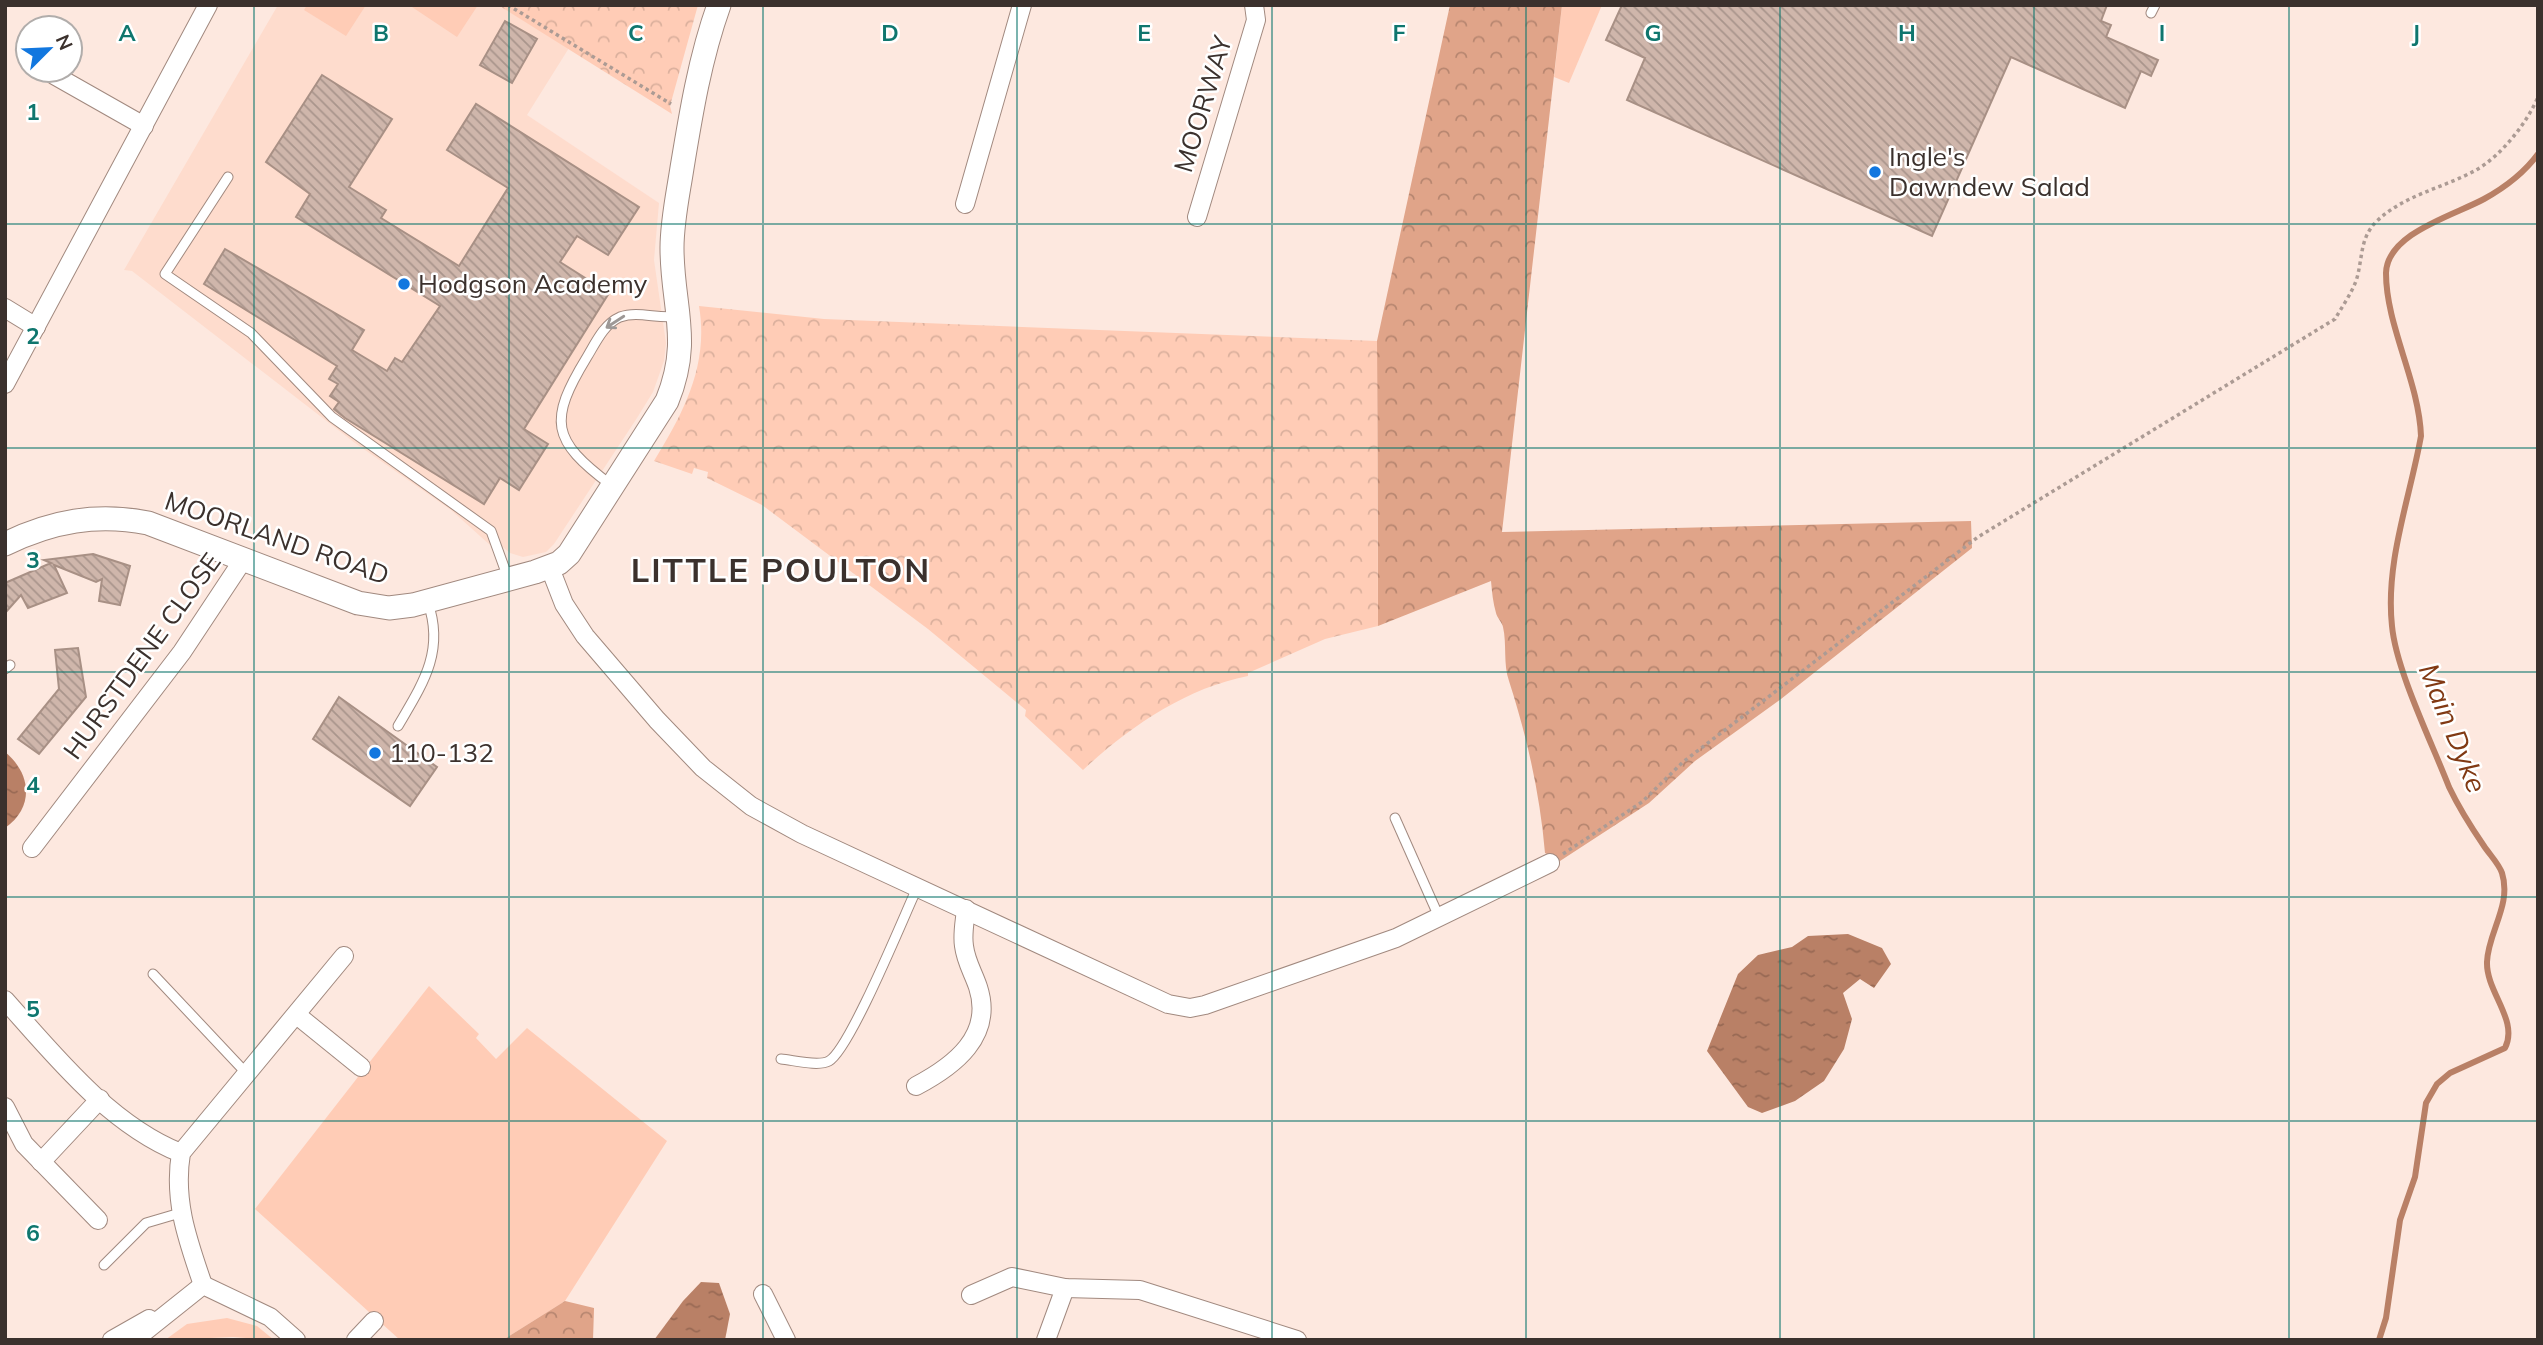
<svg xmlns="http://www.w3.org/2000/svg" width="2543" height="1345" font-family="Mulish,sans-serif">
	<defs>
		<pattern id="forest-crowns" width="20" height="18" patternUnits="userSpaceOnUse" patternTransform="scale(1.75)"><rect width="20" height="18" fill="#e0a489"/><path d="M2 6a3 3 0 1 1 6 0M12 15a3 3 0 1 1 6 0" fill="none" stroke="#b78670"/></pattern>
		<pattern id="park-crowns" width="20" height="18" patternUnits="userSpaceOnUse" patternTransform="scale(1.75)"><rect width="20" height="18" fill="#ffccb6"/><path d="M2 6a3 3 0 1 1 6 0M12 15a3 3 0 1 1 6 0" fill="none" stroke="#dbb09d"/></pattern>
		<pattern id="water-ripples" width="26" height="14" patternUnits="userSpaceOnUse" patternTransform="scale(1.75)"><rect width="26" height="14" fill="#b98066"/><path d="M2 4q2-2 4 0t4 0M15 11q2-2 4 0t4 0" fill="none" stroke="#986954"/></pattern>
		<pattern id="building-back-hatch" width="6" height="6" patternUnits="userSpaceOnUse" patternTransform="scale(1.75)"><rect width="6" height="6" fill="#cfb6ab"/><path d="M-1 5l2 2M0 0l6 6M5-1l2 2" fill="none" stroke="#a9958c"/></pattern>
	</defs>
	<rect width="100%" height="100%" fill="#fde8df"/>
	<path fill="#fedccd" d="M 278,5 L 498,5 L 569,48 L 527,115 L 659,203 L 654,260 L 666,343 L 664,361 L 653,392 L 637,418 L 554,544 L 546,552 L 523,557 L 510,553 L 498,543 L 490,545 L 451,510 L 355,443 L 132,271 L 124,270 Z"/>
	<g fill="#ffccb6">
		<path d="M 307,5 L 366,5 L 346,36 L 304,10 Z"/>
		<path d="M 409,5 L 478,5 L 457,37 Z"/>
		<path d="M 1562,5 L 1602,5 L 1569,83 L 1554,77 Z"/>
		<path d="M 429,986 L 479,1034 L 476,1038 L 496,1059 L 527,1028 L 667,1141 L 565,1301 L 503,1340 L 400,1340 L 255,1209 Z"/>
		<path d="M 227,1318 L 257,1326 L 274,1340 L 233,1337 L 165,1340 L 187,1324 Z"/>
	</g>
	<g fill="url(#forest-crowns)">
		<path d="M 1450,5 L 1562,5 L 1502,532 L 1971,521 L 1972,548 L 1781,699 L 1695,761 L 1649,803 L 1560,861 L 1545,853 C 1540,794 1527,737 1509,681 C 1503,664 1507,644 1503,627 C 1502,622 1497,618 1496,613 C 1493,603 1492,592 1491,581 L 1378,626 L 1377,341 Z"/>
		<path d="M 565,1301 L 594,1308 L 593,1340 L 503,1340 Z"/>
	</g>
	<g fill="url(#park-crowns)">
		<path d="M 498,5 L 698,5 L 670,106 L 672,114 Z"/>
		<path d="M 699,306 L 824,319 L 1377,341 L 1378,626 L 1325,639 L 1248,673 L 1248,676 C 1186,688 1129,727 1083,770 L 1025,716 L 1026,710 L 928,629 L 762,505 L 707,478 L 708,472 L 694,468 L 692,474 L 654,461 C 684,412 709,365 699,306 Z"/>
	</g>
	<g fill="url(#water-ripples)">
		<path d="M 5,752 C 31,773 35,807 5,828 Z"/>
		<path d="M 1848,934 L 1882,948 L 1891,964 L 1874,988 L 1860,979 L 1843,993 L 1852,1019 L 1844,1049 L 1824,1081 L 1795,1101 L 1762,1113 L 1748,1107 L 1707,1051 L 1738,974 L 1758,955 L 1792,947 L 1808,936 Z"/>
		<path d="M 701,1282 L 719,1283 L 730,1314 L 725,1340 L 654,1340 L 683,1301 Z"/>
	</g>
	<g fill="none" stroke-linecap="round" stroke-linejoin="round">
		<path stroke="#b98066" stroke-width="6" d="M 2379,1340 L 2386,1318 L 2400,1220 L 2415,1177 L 2426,1103 L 2437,1084 L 2450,1073 L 2505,1048 C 2519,1020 2486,992 2487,962 C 2488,932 2512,905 2502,873 C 2499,864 2490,855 2484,846 C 2471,827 2459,808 2449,787 C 2432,743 2396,670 2392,626 C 2385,562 2410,498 2421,436 C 2419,381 2386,326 2386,273 C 2387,233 2455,215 2484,199 C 2504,188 2524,173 2538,154"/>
	</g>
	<g fill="url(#building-back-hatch)" stroke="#a89085" stroke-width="2">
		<path d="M 1622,5 L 2107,5 L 2101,21 L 2111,25 L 2106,37 L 2158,60 L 2151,76 L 2141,71 L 2125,108 L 2011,57 L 1932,236 L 1627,100 L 1645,58 L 1606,40 Z"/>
		<path d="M 505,21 L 537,39 L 512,83 L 480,65 Z"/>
		<path d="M 322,75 L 392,119 L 349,187 L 386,210 L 381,218 L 459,266 L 508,188 L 447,150 L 476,104 L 639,207 L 608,255 L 577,236 L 560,262 L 609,293 L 524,429 L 548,444 L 519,490 L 500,478 L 484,504 L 345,418 L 334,409 L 339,402 L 330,396 L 338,384 L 329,379 L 337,366 L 204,284 L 225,249 L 364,330 L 352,350 L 387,371 L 395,358 L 402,362 L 440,306 L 296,217 L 310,194 L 266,162 Z"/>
		<path d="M 93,554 L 130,566 L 120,605 L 99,601 L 102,579 L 96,582 L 54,565 L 67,593 L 28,608 L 21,595 L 5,613 L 5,583 L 51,563 L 44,560 Z"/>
		<path d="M 78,648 L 86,697 L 39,754 L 18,739 L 59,689 L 55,650 Z"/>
		<path d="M 339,697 L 437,767 L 410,806 L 313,739 Z"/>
	</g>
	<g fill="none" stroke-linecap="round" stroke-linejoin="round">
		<defs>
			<g id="service">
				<path d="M 2151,13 L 2155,5"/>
				<path d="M 228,177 L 165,274 L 251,333 L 332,417 L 491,531 L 508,578"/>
				<path d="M 611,485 C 551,440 548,421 587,357 C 596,342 604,324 620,317 C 639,310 659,320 678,316"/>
				<path d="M 5,669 L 10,665"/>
				<path d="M 398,726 C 422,685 445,652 428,603"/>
				<path d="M 1395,818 L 1439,917"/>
				<path d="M 153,974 L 248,1075"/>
				<path d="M 781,1059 C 793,1060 818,1067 829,1061 C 850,1049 904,916 917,888"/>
				<path d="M 104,1265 L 146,1223 L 180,1213"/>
			</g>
			<g id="minor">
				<path d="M 54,75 L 144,126"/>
				<path d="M 965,204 L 1022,5"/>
				<path d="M 1197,217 L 1256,20 L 1254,5"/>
				<path d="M 5,308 L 36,327"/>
				<path d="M 5,384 L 208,5"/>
				<path d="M 550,568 L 564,604 L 585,636 L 657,720 L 703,768 L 751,806 L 802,834 L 1168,1004 L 1190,1008 L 1205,1005 L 1396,938 L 1550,863"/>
				<path d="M 32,848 L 182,652 L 243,560"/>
				<path d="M 5,1000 C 55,1056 110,1125 181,1153"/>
				<path d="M 298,1016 L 361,1067"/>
				<path d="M 916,1086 C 954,1066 994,1036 978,987 C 973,972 966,962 964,946 C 962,934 965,921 966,909"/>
				<path d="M 5,1107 L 24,1144 L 98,1220"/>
				<path d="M 41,1162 L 100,1099"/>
				<path d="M 203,1285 C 188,1241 173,1201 181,1153 L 344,956"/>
				<path d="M 763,1294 L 786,1340"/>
				<path d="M 971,1295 L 1012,1277 L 1065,1288 L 1140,1290 L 1297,1340"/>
				<path d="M 112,1340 L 149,1319"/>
				<path d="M 134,1340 L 203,1285 L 270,1317 L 296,1340"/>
				<path d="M 356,1340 L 374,1321"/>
				<path d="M 1046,1340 L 1065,1288"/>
			</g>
			<path id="tertiary" d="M 5,544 C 52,521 97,513 148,523 L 358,603 L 389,608 L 413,605 L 535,572 L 559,563 L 569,554 L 667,401 C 692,340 672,307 672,248 C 672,221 678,194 682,168 C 691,113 700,58 719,5"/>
		</defs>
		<use href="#service" stroke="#a1897f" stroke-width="11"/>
		<use href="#minor" stroke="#a1897f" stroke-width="20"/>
		<use href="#tertiary" stroke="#a1897f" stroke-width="25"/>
		<g stroke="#ac9b94" stroke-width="3.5" stroke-dasharray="3.5 3.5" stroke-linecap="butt">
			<path d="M 508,5 L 671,104"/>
			<path d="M 1563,854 L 1642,802 L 1683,762 L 1978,537 L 2335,319 C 2342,307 2351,294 2356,281 C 2363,260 2359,239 2376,222 C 2403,195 2444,188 2476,170 C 2501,156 2527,123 2538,97"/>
		</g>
		<use href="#service" stroke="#fff" stroke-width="9"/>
		<use href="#minor" stroke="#fff" stroke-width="18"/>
		<use href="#tertiary" stroke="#fff" stroke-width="23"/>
	</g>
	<defs><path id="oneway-shaft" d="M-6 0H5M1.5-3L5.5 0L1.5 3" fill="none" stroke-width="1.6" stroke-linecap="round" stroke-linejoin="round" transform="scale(1.75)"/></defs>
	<use stroke="#9d9896" href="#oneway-shaft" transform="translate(615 322) rotate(147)"/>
	<path fill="none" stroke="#0f766e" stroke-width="2" stroke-opacity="0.55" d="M 254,5 L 254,1340M 509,5 L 509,1340M 763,5 L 763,1340M 1017,5 L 1017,1340M 1272,5 L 1272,1340M 1526,5 L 1526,1340M 1780,5 L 1780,1340M 2034,5 L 2034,1340M 2289,5 L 2289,1340M 5,224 L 2538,224M 5,448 L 2538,448M 5,672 L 2538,672M 5,897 L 2538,897M 5,1121 L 2538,1121"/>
	<g fill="#1277df" stroke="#fff" stroke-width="2.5">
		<circle cx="1875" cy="172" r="7"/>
		<circle cx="404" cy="284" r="7"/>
		<circle cx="375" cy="753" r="7"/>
	</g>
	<g text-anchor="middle" stroke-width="5" stroke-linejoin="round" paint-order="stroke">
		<g font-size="26" fill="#3b312d" stroke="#fff">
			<text transform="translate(1203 104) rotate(-73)" y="9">MOORWAY</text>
			<text transform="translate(277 538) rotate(19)" y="9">MOORLAND ROAD</text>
			<text transform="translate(142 656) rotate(-54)" y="9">HURSTDENE CLOSE</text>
		</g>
		<g font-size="26" fill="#3b312d" stroke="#fff" text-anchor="start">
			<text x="1889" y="166">Ingle's<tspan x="1889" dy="30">Dawndew Salad</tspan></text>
			<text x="418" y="293">Hodgson Academy</text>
			<text x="389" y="762">110-132</text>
		</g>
		<g font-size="28" font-style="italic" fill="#813913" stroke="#fff">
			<text transform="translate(2453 728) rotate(68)" y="10">Main Dyke</text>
		</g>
		<g font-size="33" font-weight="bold" letter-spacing="2" fill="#3b312d" stroke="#fff">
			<text x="781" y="582">LITTLE POULTON</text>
		</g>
	</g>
	<g font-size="23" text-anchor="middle" font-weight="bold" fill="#0f766e" stroke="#fff" stroke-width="5" stroke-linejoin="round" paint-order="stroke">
		<text x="127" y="41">A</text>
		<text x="381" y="41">B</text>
		<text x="636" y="41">C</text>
		<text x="890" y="41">D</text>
		<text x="1144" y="41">E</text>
		<text x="1399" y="41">F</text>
		<text x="1653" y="41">G</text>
		<text x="1907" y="41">H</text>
		<text x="2162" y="41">I</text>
		<text x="2416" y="41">J</text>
		<text x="33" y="120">1</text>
		<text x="33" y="344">2</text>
		<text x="33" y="568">3</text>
		<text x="33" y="793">4</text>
		<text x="33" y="1017">5</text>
		<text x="33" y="1241">6</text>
	</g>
	<rect width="2543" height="1345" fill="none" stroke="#3b312d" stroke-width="14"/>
	<g transform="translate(49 49) rotate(66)"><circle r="33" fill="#ffffff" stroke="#b1adab" stroke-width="2"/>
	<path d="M0-5L12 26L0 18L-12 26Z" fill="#1277df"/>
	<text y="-10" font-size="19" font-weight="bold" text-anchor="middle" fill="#3b312d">N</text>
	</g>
</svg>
